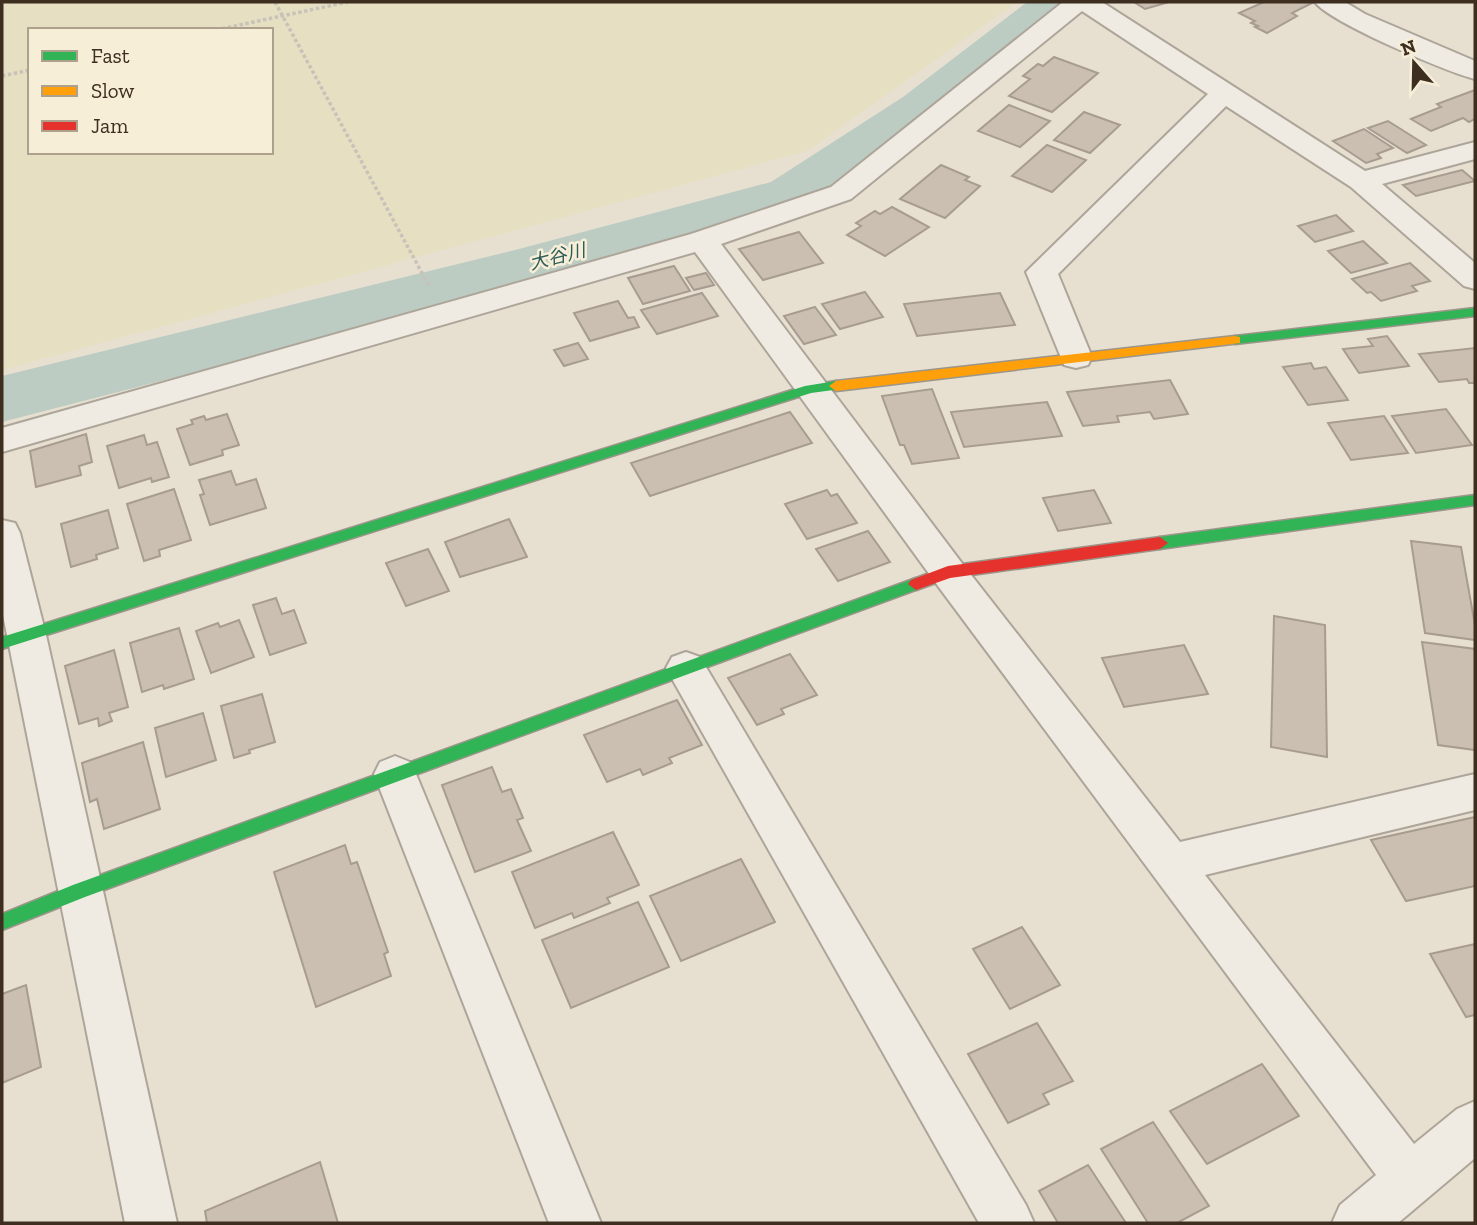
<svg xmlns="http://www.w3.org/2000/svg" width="1477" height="1225" font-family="'Zilla Slab','Noto Sans JP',serif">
	<rect width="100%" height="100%" fill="#e7e0d1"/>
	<path fill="#e6dfc2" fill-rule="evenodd" d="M 2,2 L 1017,2 L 807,151 L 2,370 ZM 30,30 L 271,30 L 271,152 L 30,152 Z"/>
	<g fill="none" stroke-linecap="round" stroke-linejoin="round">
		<path fill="#bcccc2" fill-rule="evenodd" d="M 1027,2 L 1085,2 L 1077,13 L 943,121 L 813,208 L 553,280 L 2,422 L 2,376 L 519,249 L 771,182 L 903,97 Z"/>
	</g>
	<g fill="#cbbfb2" stroke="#a89c90" stroke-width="2">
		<path d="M 1134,2 L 1169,2 L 1145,9 Z"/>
		<path d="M 1264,2 L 1314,2 L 1292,13 L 1297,16 L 1267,33 L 1255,27 L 1258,26 L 1251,23 L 1255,21 L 1239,13 Z"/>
		<path d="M 1054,57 L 1098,73 L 1052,112 L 1009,96 L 1030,79 L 1023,76 L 1038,64 L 1043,66 Z"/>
		<path d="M 1475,90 L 1475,119 L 1469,122 L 1463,118 L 1431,131 L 1411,119 L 1441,107 L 1437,104 Z"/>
		<path d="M 1009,105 L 1050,121 L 1020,147 L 978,131 Z"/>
		<path d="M 1084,112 L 1120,125 L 1090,153 L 1054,140 Z"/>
		<path d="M 1388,121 L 1426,145 L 1407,153 L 1368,128 Z"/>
		<path d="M 1364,129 L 1393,148 L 1377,154 L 1381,158 L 1366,163 L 1333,141 Z"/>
		<path d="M 1047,145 L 1086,160 L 1052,192 L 1012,176 Z"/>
		<path d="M 941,165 L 969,177 L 965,180 L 980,186 L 945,218 L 900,199 Z"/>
		<path d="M 1462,170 L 1475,181 L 1416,196 L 1403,185 Z"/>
		<path d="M 892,207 L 929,227 L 885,256 L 847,235 L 861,226 L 856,223 L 875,211 L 880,214 Z"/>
		<path d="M 1336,215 L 1353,231 L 1315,242 L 1298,226 Z"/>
		<path d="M 799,232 L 823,263 L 763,280 L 739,249 Z"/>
		<path d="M 1363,241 L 1387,263 L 1351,273 L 1328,251 Z"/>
		<path d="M 1410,263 L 1430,281 L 1412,286 L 1417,291 L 1381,301 L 1371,292 L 1367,293 L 1352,279 Z"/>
		<path d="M 674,266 L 690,291 L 643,304 L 628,278 Z"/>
		<path d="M 706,273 L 714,285 L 694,290 L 686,278 Z"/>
		<path d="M 865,292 L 883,317 L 840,329 L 822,304 Z"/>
		<path d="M 702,293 L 718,316 L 657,334 L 641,310 Z"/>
		<path d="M 1000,293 L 1015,325 L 917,336 L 904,304 Z"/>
		<path d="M 618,301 L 628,318 L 634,317 L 639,327 L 590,341 L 574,313 Z"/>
		<path d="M 815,307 L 836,335 L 804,344 L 784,316 Z"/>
		<path d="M 1387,336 L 1409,366 L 1359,373 L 1343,349 L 1373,346 L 1368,339 Z"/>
		<path d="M 578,343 L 588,359 L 564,366 L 554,350 Z"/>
		<path d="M 1475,348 L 1475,383 L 1469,383 L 1467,379 L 1439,382 L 1419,354 Z"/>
		<path d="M 1311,363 L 1314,369 L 1326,367 L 1348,400 L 1308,405 L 1283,367 Z"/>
		<path d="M 1170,380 L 1188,414 L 1154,419 L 1150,412 L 1117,416 L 1119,422 L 1083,426 L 1067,392 Z"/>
		<path d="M 932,389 L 959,458 L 912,464 L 904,445 L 900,445 L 882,396 Z"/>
		<path d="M 1047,402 L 1062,436 L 964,447 L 951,412 Z"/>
		<path d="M 1446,409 L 1472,445 L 1416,453 L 1392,416 Z"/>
		<path d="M 790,412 L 812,443 L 650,496 L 631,463 Z"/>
		<path d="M 227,414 L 239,445 L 222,450 L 223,455 L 190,465 L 177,429 L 193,424 L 191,420 L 204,416 L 206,420 Z"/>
		<path d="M 1384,416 L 1408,453 L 1351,460 L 1328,423 Z"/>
		<path d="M 86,434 L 92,462 L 79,466 L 81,475 L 36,487 L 30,451 Z"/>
		<path d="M 144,435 L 147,445 L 157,442 L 169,477 L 152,482 L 151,478 L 119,488 L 107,446 Z"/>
		<path d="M 231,471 L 236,485 L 256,479 L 266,508 L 210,525 L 200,495 L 204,494 L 199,480 Z"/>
		<path d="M 174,489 L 191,540 L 159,550 L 160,556 L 144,561 L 127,504 Z"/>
		<path d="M 827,490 L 831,496 L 837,494 L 857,523 L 807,539 L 785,504 Z"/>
		<path d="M 1094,490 L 1111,523 L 1058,531 L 1043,498 Z"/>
		<path d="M 108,510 L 118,548 L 96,555 L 97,559 L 71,567 L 61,524 Z"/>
		<path d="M 509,519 L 527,557 L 460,577 L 445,542 Z"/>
		<path d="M 868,531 L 890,562 L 838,581 L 816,549 Z"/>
		<path d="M 1411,541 L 1461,547 L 1475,625 L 1475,640 L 1425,633 Z"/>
		<path d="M 428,549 L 449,591 L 406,606 L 386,563 Z"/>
		<path d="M 276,598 L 282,614 L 294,610 L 306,643 L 270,655 L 253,605 Z"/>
		<path d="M 1274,616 L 1325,625 L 1327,757 L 1271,747 Z"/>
		<path d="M 239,620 L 254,657 L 211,673 L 196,631 L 218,623 L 220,627 Z"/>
		<path d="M 179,628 L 194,679 L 164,689 L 163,685 L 142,692 L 130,643 Z"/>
		<path d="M 1422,642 L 1475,649 L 1475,750 L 1438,745 Z"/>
		<path d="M 1184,645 L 1208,694 L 1124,707 L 1102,658 Z"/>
		<path d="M 114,650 L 128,707 L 109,713 L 112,721 L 99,726 L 98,718 L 79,724 L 65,666 Z"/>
		<path d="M 790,654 L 817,695 L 781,709 L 784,714 L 757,725 L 728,678 Z"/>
		<path d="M 262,694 L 275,742 L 249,750 L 250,753 L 234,758 L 221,706 Z"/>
		<path d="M 677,700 L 702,745 L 669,758 L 672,763 L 643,775 L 640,769 L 607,782 L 584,735 Z"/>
		<path d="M 203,713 L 216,760 L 166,777 L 155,728 Z"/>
		<path d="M 143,742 L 160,809 L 104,829 L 97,799 L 90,802 L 82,763 Z"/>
		<path d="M 492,767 L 502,792 L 511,789 L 523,818 L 517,820 L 531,851 L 475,872 L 442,785 Z"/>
		<path d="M 1475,817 L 1475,886 L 1406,901 L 1371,840 Z"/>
		<path d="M 613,832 L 639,885 L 607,898 L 610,903 L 574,918 L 572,913 L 535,928 L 512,872 Z"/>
		<path d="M 345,845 L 351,864 L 357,862 L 388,952 L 384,954 L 391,976 L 316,1007 L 274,872 Z"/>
		<path d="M 741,859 L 775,922 L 681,961 L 650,896 Z"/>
		<path d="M 638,902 L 669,967 L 571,1008 L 542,940 Z"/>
		<path d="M 1022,927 L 1060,985 L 1010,1009 L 973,949 Z"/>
		<path d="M 1475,944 L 1475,1015 L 1466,1017 L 1430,954 Z"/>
		<path d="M 26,985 L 41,1067 L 2,1083 L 2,994 Z"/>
		<path d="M 1037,1023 L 1073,1081 L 1043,1094 L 1049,1104 L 1008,1123 L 968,1054 Z"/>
		<path d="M 1262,1064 L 1299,1116 L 1207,1164 L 1170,1111 Z"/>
		<path d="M 1153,1122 L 1209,1206 L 1177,1223 L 1148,1223 L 1101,1149 Z"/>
		<path d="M 320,1162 L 338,1223 L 207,1223 L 205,1211 Z"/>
		<path d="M 1088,1165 L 1126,1223 L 1058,1223 L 1039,1191 Z"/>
	</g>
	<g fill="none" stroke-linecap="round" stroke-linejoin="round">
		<defs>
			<g id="street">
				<path d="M 1063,2 L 1102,2 L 1365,171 L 1475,142 L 1475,159 L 1382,184 L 1475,263 L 1475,289 L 1464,286 L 1351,187 L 1226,106 L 1058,274 L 1092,357 L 1088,365 L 1076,368 L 1064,365 L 1026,272 L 1208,94 L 1082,11 L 851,199 L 721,244 L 961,562 L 1180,842 L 1475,774 L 1475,810 L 1205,875 L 1414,1144 L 1457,1109 L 1475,1101 L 1475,1158 L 1398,1223 L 1332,1223 L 1340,1205 L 1376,1175 L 935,582 L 695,252 L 2,452 L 2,428 L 691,234 L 831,187 Z"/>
				<path d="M 1315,2 L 1345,2 L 1365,14 L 1475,61 L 1475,79 C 1449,73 1329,22 1315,2 Z"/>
				<path d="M 2,520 L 15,523 L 20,533 L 46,635 L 177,1223 L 125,1223 L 2,610 Z"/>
				<path d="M 686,652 L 700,657 L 1026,1205 L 1034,1223 L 979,1223 L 666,668 L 672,657 Z"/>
				<path d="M 395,756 L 410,762 L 416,774 L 601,1223 L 549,1223 L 374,774 L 380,762 Z"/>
			</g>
			<g id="fast">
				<path d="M 1475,308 L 1475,316 L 1235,344 L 1228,340 L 1235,336 Z"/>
				<path d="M 836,381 L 841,383 L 843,386 L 841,389 L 811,393 L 2,649 L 2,637 L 805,386 Z"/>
				<path d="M 1475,495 L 1475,505 L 1160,549 L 1152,543 L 1160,537 Z"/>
				<path d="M 916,578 L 921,580 L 924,584 L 921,588 L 85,897 L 2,930 L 2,914 L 73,885 Z"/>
			</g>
			<path id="slow" d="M 1235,336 L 1240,337 L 1240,343 L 836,391 L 829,386 L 836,381 Z"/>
			<path id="jam" d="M 1160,537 L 1168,543 L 1160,549 L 950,578 L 916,590 L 908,584 L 911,580 L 948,566 Z"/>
		</defs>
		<use href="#street" stroke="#ada599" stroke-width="4"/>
		<use href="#fast" stroke="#9c958a" stroke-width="3"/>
		<use href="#slow" stroke="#9c958a" stroke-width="3"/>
		<use href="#jam" stroke="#9c958a" stroke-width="3"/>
		<g stroke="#c8c2b9" stroke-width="3.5" stroke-dasharray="3.5 2.5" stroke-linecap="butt">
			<path d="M 275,2 L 429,286"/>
			<path d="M 216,30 L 348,2"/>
			<path d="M 2,76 L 30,70"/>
		</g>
		<use href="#street" fill="#efebe3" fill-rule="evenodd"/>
		<use href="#fast" fill="#30b455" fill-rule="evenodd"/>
		<use href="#slow" fill="#ff9f0a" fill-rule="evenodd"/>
		<use href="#jam" fill="#e5322d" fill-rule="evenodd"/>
	</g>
	<g text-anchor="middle" stroke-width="5" stroke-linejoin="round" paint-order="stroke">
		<g font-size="19" font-style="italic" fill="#2f5d5a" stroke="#f7eed8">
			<text transform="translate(557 256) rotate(-14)" y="7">大谷川</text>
		</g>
	</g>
	<rect width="1477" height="1225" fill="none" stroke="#3d2e20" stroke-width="7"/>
	<rect x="28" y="28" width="245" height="126" fill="#f7eed8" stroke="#ada18e" stroke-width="2"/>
	<rect x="42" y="51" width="35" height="10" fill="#30b455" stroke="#ada18e" stroke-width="2"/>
	<text x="91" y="63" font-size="21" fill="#3d2e20">Fast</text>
	<rect x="42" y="86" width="35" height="10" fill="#ff9f0a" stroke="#ada18e" stroke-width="2"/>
	<text x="91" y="98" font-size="21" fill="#3d2e20">Slow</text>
	<rect x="42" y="121" width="35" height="10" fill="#e5322d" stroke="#ada18e" stroke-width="2"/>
	<text x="91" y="133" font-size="21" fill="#3d2e20">Jam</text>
	<g transform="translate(1414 63) rotate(340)" stroke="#f7eed8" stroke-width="5" paint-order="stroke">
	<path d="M0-5L12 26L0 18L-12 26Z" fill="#3d2e20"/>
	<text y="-10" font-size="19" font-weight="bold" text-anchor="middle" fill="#3d2e20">N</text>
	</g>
</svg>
